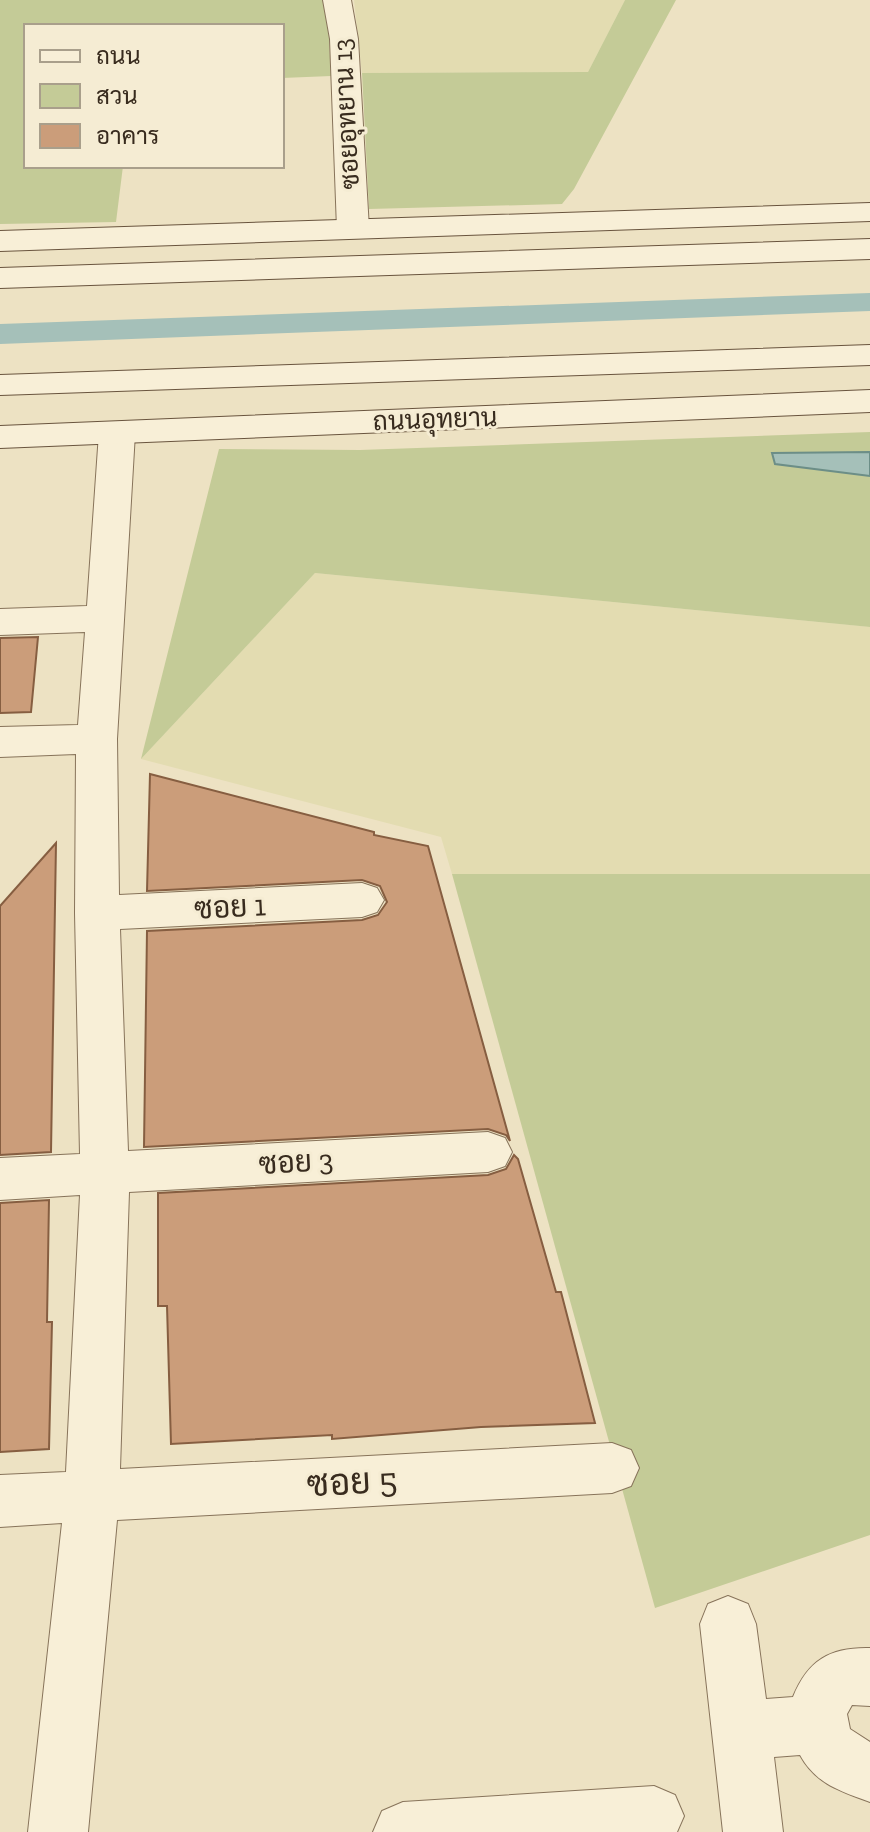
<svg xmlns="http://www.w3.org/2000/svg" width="870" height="1832" font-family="'Zilla Slab',Sarabun,serif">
	<rect width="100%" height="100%" fill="#ede2c3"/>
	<g fill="#e3dcb1">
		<path d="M 354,0 L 625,0 L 588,72 L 362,73 Z"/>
		<path d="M 315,573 L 870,627 L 870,874 L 452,874 L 441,837 L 141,759 Z"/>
	</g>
	<g fill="#c4cb97">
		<path d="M 0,0 L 327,0 L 331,76 L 282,78 L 282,26 L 26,26 L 26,166 L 123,166 L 116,222 L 0,224 Z"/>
		<path d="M 625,0 L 676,0 L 574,189 L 562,204 L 369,209 L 362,73 L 588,72 Z"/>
		<path d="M 870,432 L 870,452 L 773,453 L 775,464 L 870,476 L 870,627 L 315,573 L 141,759 L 219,449 L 360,450 Z"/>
		<path d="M 452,874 L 870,874 L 870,1535 L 655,1608 Z"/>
	</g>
	<path fill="#a5c0b9" stroke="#6c8e87" stroke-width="2" d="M 870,452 L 870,476 L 775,464 L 772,453 Z"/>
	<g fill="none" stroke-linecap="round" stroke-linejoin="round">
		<path fill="#a5c0b9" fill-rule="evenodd" d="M 870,293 L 870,311 L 0,344 L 0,324 Z"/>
	</g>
	<g fill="#cb9d7a" stroke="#865e41" stroke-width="2">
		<path d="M 38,637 L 31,712 L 0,713 L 0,638 Z"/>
		<path d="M 150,774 L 374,832 L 374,835 L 428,846 L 510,1141 L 506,1135 L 488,1129 L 144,1147 L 147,931 L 362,920 L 378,915 L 387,902 L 380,886 L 362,880 L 147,891 Z"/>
		<path d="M 56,843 L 51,1152 L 0,1155 L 0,906 Z"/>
		<path d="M 514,1155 L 518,1159 L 556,1292 L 561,1292 L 595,1423 L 481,1427 L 332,1439 L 332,1435 L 171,1444 L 167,1306 L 158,1306 L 158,1193 L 488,1175 L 506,1169 Z"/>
		<path d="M 49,1200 L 47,1322 L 52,1322 L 49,1449 L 0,1452 L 0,1203 Z"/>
	</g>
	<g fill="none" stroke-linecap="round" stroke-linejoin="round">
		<defs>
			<g id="street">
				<path d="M 323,0 L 351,0 L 358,39 L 369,229 L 364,236 L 353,238 L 342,236 L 337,229 L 330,39 Z"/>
				<path d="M 117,422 L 129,425 L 135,433 L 117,739 L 119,895 L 362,883 L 377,888 L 384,900 L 377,912 L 362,917 L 120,929 L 128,1151 L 488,1132 L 505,1138 L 512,1152 L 505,1166 L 488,1172 L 129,1192 L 120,1469 L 612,1443 L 631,1450 L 639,1468 L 631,1486 L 612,1493 L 117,1520 L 88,1832 L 28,1832 L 62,1523 L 0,1527 L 0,1475 L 66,1472 L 80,1195 L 0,1200 L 0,1158 L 80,1154 L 75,913 L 76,754 L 0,757 L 0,727 L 78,725 L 85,632 L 0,635 L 0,609 L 87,606 L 99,433 L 105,425 Z"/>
				<path d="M 728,1596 L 748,1604 L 756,1624 L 766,1699 L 793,1697 C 808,1660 830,1647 870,1648 L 870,1706 L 852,1705 L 847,1714 L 850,1729 L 870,1742 L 870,1802 C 840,1791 816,1784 800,1755 L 774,1757 L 783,1832 L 723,1832 L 700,1624 L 708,1604 Z"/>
				<path d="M 654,1786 L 675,1795 L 684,1816 L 677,1832 L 373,1832 L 382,1811 L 403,1802 Z"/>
			</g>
			<g id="secondary">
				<path d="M 870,203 L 870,221 L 0,251 L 0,231 Z"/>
				<path d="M 870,239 L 870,259 L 0,288 L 0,268 Z"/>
				<path d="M 870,345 L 870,365 L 0,395 L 0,375 Z"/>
				<path d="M 870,390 L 870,412 L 0,448 L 0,426 Z"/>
			</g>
		</defs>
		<use href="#street" stroke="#87735a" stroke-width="2"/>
		<use href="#secondary" stroke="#69543e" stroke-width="2"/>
		<use href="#street" fill="#f8efd7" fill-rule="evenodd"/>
		<use href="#secondary" fill="#f8efd7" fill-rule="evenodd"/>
	</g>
	<g text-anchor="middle" stroke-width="6" stroke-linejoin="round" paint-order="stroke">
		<g font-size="26" fill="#382b1e" stroke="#f5ecd3">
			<text transform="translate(346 114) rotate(-93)" y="9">ซอยอุทยาน 13</text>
			<text transform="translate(435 419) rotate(-2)" y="9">ถนนอุทยาน</text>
		</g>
		<g font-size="30" fill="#382b1e" stroke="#f5ecd3">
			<text transform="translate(230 907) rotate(-3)" y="10">ซอย 1</text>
			<text transform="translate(296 1162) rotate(-3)" y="10">ซอย 3</text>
		</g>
		<g font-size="36" fill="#382b1e" stroke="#f5ecd3">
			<text transform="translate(352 1481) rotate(-3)" y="13">ซอย 5</text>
		</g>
	</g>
	<rect x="24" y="24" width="260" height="144" fill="#f5ecd3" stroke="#a99f8b" stroke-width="2"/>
	<rect x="40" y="50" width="40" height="12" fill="#f8efd7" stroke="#a99f8b" stroke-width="2"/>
	<text x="96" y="64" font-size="24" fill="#382b1e">ถนน</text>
	<rect x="40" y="84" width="40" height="24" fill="#c4cb97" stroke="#a99f8b" stroke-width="2"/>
	<text x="96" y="104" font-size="24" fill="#382b1e">สวน</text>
	<rect x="40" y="124" width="40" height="24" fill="#cb9d7a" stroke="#a99f8b" stroke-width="2"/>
	<text x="96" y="144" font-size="24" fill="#382b1e">อาคาร</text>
</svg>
